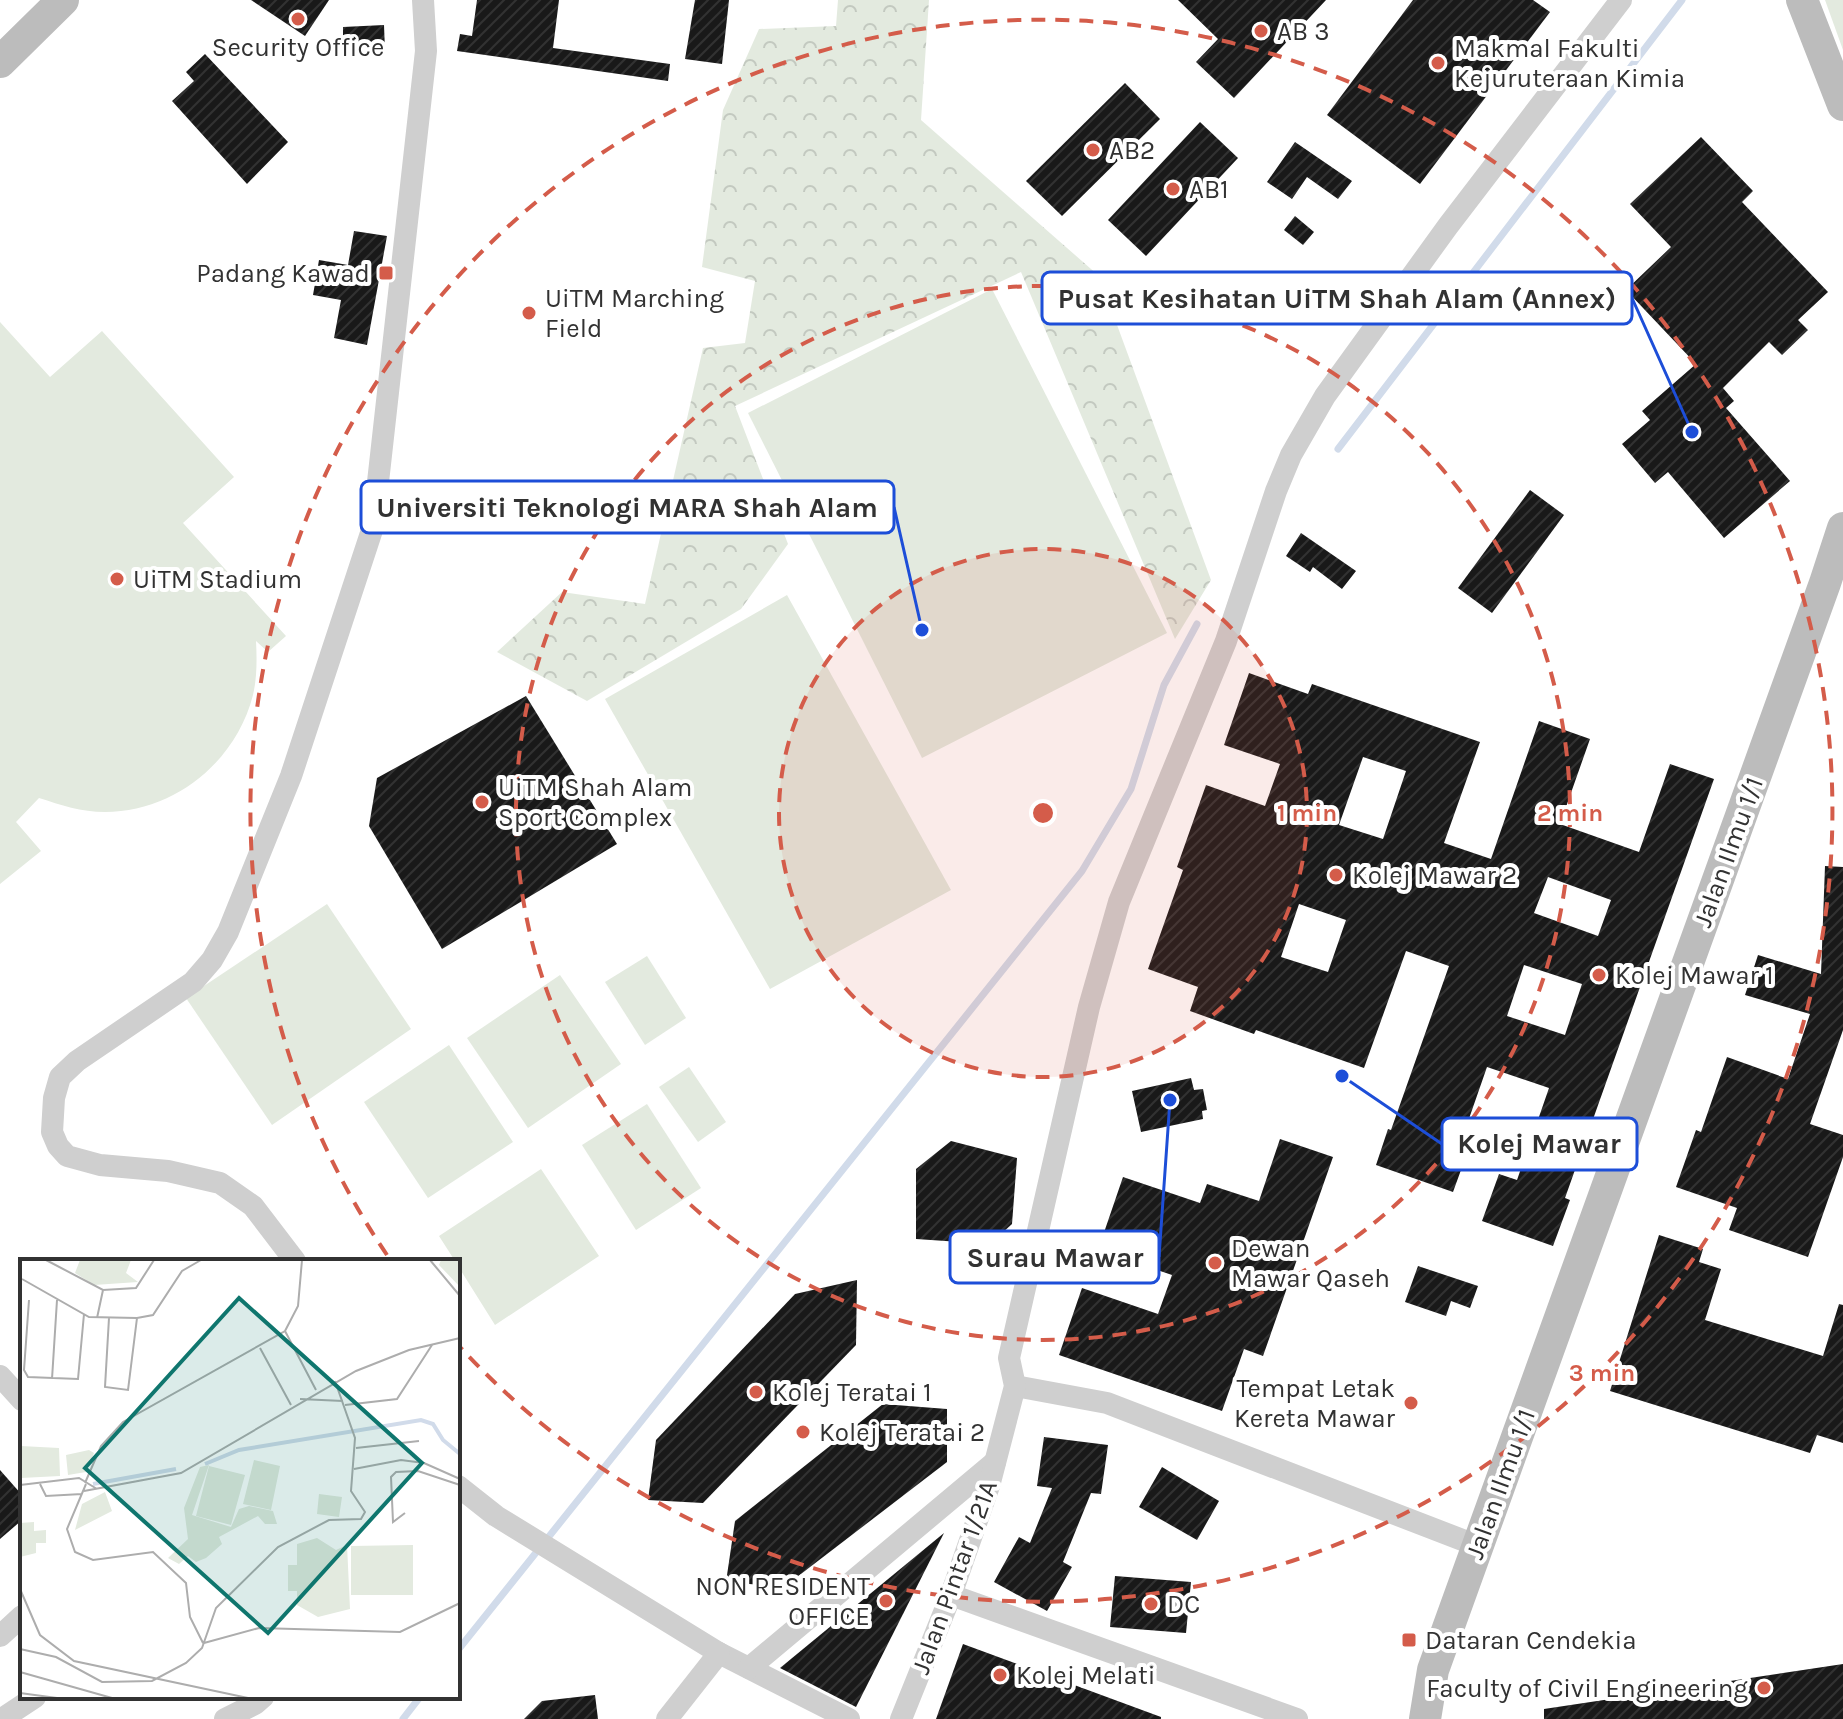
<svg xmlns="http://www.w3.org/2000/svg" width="1843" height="1719" font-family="Karla,sans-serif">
	<defs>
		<pattern id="forest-crowns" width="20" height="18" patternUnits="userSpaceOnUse" patternTransform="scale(2)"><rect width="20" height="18" fill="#e3eadf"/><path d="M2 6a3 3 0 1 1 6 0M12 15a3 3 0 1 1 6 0" fill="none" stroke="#c3c9c0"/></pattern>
		<pattern id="building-hatch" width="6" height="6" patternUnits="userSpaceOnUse" patternTransform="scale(2)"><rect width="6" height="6" fill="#191919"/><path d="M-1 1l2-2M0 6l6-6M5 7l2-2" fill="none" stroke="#323232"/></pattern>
	</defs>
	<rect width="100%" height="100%" fill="#fff"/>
	<g fill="#e3eadf">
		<path d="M 1825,0 L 1843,0 L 1843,50 Z"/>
		<path d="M 992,289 L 1167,633 L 922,758 L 748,413 Z"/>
		<path d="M 0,322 L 50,377 L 102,331 L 234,477 L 183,523 L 286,636 L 268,652 L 256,641 C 257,659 257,678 253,695 C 236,762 174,812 105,812 C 81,812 61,805 39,798 L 16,822 L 41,851 L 0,884 Z"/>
		<path d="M 787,595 L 951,890 L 770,989 L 605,699 Z"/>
		<path d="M 327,904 L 411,1029 L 272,1125 L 186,998 Z"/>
		<path d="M 647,956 L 686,1018 L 645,1045 L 605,982 Z"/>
		<path d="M 560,975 L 621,1064 L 528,1128 L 467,1038 Z"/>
		<path d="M 449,1045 L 513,1142 L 428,1198 L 364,1102 Z"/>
		<path d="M 689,1067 L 726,1122 L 698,1142 L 659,1087 Z"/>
		<path d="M 647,1104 L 701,1188 L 636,1230 L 582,1145 Z"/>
		<path d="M 541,1169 L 599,1256 L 495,1325 L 458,1266 L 458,1261 L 455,1261 L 439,1236 Z"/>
	</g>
	<path fill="url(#forest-crowns)" d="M 838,0 L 929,0 L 921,120 L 1099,276 L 1211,580 L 1175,639 L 1021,272 L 735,406 L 788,544 L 741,609 L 587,701 L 497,652 L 562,592 L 645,604 L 703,348 L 745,343 L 755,281 L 702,267 L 723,110 L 759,29 L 836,26 Z"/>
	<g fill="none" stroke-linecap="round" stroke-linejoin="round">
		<g stroke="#d1dbea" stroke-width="7">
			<path d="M 1338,449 L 1682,0"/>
			<path d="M 458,1650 L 1082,871 L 1131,789 L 1164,685 L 1197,624"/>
			<path d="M 403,1719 L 420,1697"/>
		</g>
	</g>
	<g fill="url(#building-hatch)" fill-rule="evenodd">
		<path d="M 251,0 L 329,0 L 305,36 Z"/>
		<path d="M 477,0 L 559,0 L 553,48 L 670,64 L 668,81 L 457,51 L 460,34 L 472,36 Z"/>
		<path d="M 695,0 L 729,0 L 722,64 L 685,59 Z"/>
		<path d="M 1178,0 L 1326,0 L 1234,98 L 1196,62 L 1218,39 Z"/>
		<path d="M 1413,0 L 1533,0 L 1550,12 L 1420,184 L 1327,115 Z"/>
		<path d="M 384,25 L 385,51 L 343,52 L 343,27 Z"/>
		<path d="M 205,54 L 288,142 L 247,184 L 172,101 L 194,81 L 186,72 Z"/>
		<path d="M 1125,83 L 1160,119 L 1062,216 L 1026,181 Z"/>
		<path d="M 1200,122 L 1238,158 L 1146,256 L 1108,220 Z"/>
		<path d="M 1701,137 L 1753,191 L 1742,202 L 1828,292 L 1798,320 L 1808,330 L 1782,355 L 1769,342 L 1723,388 L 1734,401 L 1726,408 L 1790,481 L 1724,538 L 1668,472 L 1655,483 L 1622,444 L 1650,420 L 1642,411 L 1696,364 L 1626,290 L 1671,247 L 1630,204 Z"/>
		<path d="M 1295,142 L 1352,181 L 1338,199 L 1307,177 L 1292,199 L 1267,182 Z"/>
		<path d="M 1295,216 L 1314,232 L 1303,245 L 1284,230 Z"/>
		<path d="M 354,231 L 387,236 L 367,345 L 334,338 L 341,300 L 313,295 L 319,260 L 348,265 Z"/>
		<path d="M 1530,490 L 1564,515 L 1492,613 L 1458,588 Z"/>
		<path d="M 1301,533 L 1356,571 L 1342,589 L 1313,567 L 1310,572 L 1286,556 Z"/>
		<path d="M 1249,673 L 1308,694 L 1312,684 L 1480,742 L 1444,843 L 1491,859 L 1539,721 L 1590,739 L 1560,824 L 1639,852 L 1670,764 L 1714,779 L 1565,1198 L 1570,1200 L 1553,1246 L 1482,1221 L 1499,1174 L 1517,1180 L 1549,1088 L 1487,1067 L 1456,1156 L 1465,1159 L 1453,1192 L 1376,1165 L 1388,1129 L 1391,1130 L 1449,966 L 1406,951 L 1364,1068 L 1256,1030 L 1254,1034 L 1190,1011 L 1198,987 L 1148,969 L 1183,870 L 1177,867 L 1206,785 L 1265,806 L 1280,764 L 1224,745 ZM 1363,757 L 1406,771 L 1383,839 L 1339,825 ZM 1548,877 L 1611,900 L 1598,936 L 1534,913 ZM 1299,904 L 1346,920 L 1328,972 L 1281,957 ZM 1524,965 L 1582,984 L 1565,1035 L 1507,1016 Z"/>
		<path d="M 526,696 L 617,844 L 442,949 L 369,826 L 377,778 Z"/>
		<path d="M 1825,866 L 1843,867 L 1843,1030 L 1810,1124 L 1843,1135 L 1843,1157 L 1808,1257 L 1729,1230 L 1737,1208 L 1676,1187 L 1696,1130 L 1701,1132 L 1727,1057 L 1788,1079 L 1810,1014 L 1745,995 L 1758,955 L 1821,974 Z"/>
		<path d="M 1191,1078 L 1194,1090 L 1203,1089 L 1207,1110 L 1202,1111 L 1203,1119 L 1141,1132 L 1132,1091 Z"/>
		<path d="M 1280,1139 L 1333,1157 L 1263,1356 L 1244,1349 L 1222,1411 L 1059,1355 L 1082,1288 L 1158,1314 L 1172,1275 L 1098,1250 L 1123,1177 L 1200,1203 L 1207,1184 L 1259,1201 Z"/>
		<path d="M 951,1141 L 1017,1158 L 1012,1224 L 990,1244 L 916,1239 L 916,1169 Z"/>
		<path d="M 1659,1235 L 1703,1249 L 1699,1262 L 1721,1269 L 1705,1320 L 1823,1356 L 1839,1304 L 1843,1305 L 1843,1443 L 1817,1435 L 1810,1453 L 1610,1391 Z"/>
		<path d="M 1418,1266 L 1478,1286 L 1470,1308 L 1451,1301 L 1446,1316 L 1405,1302 Z"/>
		<path d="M 857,1280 L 856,1345 L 703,1503 L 648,1500 L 656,1440 L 795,1294 Z"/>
		<path d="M 883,1404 L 947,1409 L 947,1462 L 784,1587 L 726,1582 L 735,1521 Z"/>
		<path d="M 1044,1437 L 1108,1445 L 1101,1494 L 1091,1493 L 1063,1562 L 1072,1567 L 1047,1611 L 994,1582 L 1019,1537 L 1030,1543 L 1052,1488 L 1037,1486 Z"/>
		<path d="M 1162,1467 L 1219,1501 L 1197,1540 L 1139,1507 Z"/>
		<path d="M 0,1470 L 22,1495 L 22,1520 L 0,1539 Z"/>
		<path d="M 944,1533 L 856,1707 L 780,1668 Z"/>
		<path d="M 1115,1576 L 1191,1582 L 1186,1633 L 1110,1627 Z"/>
		<path d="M 963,1644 L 1161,1717 L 1161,1719 L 936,1719 Z"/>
		<path d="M 1843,1664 L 1843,1719 L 1544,1719 L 1544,1709 Z"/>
		<path d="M 595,1695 L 598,1719 L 524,1719 L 542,1701 Z"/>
	</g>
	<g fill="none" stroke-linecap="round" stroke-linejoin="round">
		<g stroke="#cfcfcf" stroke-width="22">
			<path d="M 295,1261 L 253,1206 L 220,1183 L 168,1171 L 100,1165 L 67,1156 L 58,1146 L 52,1132 L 54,1098 L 60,1077 L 77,1061 L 193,982 L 212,960 L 228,932 L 291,776 L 373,527 L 426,51 L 423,0"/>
			<path d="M 0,1376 L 22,1400"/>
			<path d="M 1015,1386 L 1107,1403 L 1478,1546"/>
			<path d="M 458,1486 L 496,1516 L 719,1653 L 849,1719"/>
			<path d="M 951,1595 L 1297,1719"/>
			<path d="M 0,1636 L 22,1616"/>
			<path d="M 749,1668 L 995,1462"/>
			<path d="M 2,1719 L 35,1697"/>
			<path d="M 225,1719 L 255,1704 L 263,1697"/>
			<path d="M 667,1719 L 719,1653"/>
			<path d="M 901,1719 L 951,1595 L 989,1486 L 1015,1386 L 1009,1358 L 1089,1007 L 1119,902 L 1226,641 L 1276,491 L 1291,455 L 1325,396 L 1448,226 L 1621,0"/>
		</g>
		<g stroke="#bcbcbc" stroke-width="32">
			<path d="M 1802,0 L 1843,105"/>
			<path d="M 0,62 L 63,0"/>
			<path d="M 1425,1719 L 1433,1670 L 1825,583 L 1843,528"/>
		</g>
	</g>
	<circle cx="1043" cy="813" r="264" fill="#d45c4a" fill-opacity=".12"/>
	<g fill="none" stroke="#d45c4a" stroke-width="4" stroke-dasharray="14 10">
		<circle cx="1043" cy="813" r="264"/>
		<circle cx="1043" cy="813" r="527"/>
		<path d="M387 1255A791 791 0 1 1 460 1347"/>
	</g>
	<g fill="#d45c4a" stroke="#fff" stroke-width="3">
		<circle cx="298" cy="19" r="8"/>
		<circle cx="1261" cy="31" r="8"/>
		<circle cx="1438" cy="63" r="8"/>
		<circle cx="1093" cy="150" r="8"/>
		<circle cx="1173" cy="189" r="8"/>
		<rect x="378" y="265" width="16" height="16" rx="4"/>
		<circle cx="529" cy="313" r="8"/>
		<circle cx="117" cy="579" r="8"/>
		<circle cx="482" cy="802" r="8"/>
		<circle cx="1336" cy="875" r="8"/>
		<circle cx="1599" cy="975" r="8"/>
		<circle cx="1215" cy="1263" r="8"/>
		<circle cx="756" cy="1392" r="8"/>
		<circle cx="1411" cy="1403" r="8"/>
		<circle cx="803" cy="1432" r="8"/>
		<circle cx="886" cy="1601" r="8"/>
		<circle cx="1151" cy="1604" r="8"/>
		<rect x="1401" y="1632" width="16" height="16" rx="4"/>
		<circle cx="1000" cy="1675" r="8"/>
		<circle cx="1764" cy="1688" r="8"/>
	</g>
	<g text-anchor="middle" stroke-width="8" stroke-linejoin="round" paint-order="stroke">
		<g font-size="26" fill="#323232" stroke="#fff" text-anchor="start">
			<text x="1277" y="40">AB 3</text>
			<text x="298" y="56" text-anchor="middle">Security Office</text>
			<text x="1454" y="57">Makmal Fakulti<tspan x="1454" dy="30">Kejuruteraan Kimia</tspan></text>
			<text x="1109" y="159">AB2</text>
			<text x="1189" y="198">AB1</text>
			<text x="370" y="282" text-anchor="end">Padang Kawad</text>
			<text x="545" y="307">UiTM Marching<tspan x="545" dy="30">Field</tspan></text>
			<text x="133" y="588">UiTM Stadium</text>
			<text x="498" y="796">UiTM Shah Alam<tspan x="498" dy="30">Sport Complex</tspan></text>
			<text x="1352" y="884">Kolej Mawar 2</text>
			<text x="1615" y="984">Kolej Mawar 1</text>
			<text x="1231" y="1257">Dewan<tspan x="1231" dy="30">Mawar Qaseh</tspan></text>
			<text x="1395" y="1397" text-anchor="end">Tempat Letak<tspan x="1395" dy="30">Kereta Mawar</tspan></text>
			<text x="772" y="1401">Kolej Teratai 1</text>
			<text x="819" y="1441">Kolej Teratai 2</text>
			<text x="870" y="1595" text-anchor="end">NON RESIDENT<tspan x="870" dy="30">OFFICE</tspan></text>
			<text x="1167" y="1613">DC</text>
			<text x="1425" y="1649">Dataran Cendekia</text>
			<text x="1016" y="1684">Kolej Melati</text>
			<text x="1748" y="1697" text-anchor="end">Faculty of Civil Engineering</text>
		</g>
		<g font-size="26" fill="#323232" stroke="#fff">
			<text transform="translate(1728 852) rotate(-70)" y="9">Jalan Ilmu 1/1</text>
			<text transform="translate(1500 1484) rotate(-70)" y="9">Jalan Ilmu 1/1</text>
			<text transform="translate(954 1577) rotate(-70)" y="9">Jalan Pintar 1/21A</text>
		</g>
	</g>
	<g transform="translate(20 1259)">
		<rect width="440" height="440" fill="#fff"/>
		<path d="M 1,187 L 39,189 L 40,217 L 1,219 ZM 69,191 L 74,194 L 66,213 L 48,216 L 46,196 ZM 234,201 L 260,207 L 251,251 L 223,245 ZM 189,207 L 225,216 L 211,266 L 176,257 ZM 299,235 L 322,238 L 319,258 L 297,255 ZM 14,263 L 14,272 L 26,271 L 26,284 L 16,284 L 16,294 L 0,298 L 0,264 ZM 297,279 L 316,291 L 327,286 L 330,350 L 298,358 L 277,346 L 277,332 L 268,332 L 268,306 L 277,306 L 277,285 ZM 393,286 L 393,336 L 331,336 L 331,287 Z" fill="#e3eadf"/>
		<path d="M 60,1 L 111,1 L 106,14 L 118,23 L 74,26 L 55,14 ZM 421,1 L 440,1 L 440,28 L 419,6 ZM 189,206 L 172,256 L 211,268 L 219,250 L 229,247 L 253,252 L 257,265 L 245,265 L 238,257 L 199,278 L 202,285 L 186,299 L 176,303 L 168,297 L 159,305 L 148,299 L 168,280 L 164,249 L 180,208 ZM 85,233 L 92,252 L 55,271 L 62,245 Z" fill="#e3eadf"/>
		<path fill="none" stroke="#d1dbea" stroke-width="4" d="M 185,205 L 219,191 L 401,161 L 413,165 L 423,181 L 440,195M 73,225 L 156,210"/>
		<path fill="none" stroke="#adadad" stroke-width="2" d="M 26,1 L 83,31 L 116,29 L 134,1M 410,1 L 440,37M 2,20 L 69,58 L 117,59 L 133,56 L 162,12 L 181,1M 9,41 L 4,111 L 8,118 L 58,120 L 64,55M 77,59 L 83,31M 89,59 L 85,128 L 108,131 L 117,59M 265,72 L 296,131M 240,89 L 271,146M 32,120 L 37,41M 280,140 L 323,142M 325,146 L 377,140 L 412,86M 336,189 L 399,182M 334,210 L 381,201 L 404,204 L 440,220M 65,224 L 81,187 L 103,163 L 265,72 L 278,47 L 282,1M 20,225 L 26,237 L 62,235M 66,225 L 47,270 L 55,293 L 73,301 L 133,293 L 166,324 L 170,358 L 183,384M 0,226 L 59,219 L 77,230M 64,232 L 161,214 L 336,112 L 389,91 L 440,79M 385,254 L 373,263 L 371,218 L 376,213 L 398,212 L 440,226M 0,330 L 20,376 L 54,402 L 228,439M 184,384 L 239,369 L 380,373 L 440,344M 0,390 L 36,398 L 82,423 L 132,422 L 166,404 L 182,389 L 196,349 L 258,288 L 309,261 L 341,260 L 345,253 L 331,232 L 335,179 L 315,122M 0,413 L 92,439M 0,434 L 37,439"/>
		<path fill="#0f766e" fill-opacity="0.15" stroke="#0f766e" stroke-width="4" d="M 219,39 L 402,204 L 248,374 L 65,209 Z"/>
		<rect width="440" height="440" fill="none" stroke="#323232" stroke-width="4"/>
	</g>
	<circle cx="1043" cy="813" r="12" fill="#d45c4a" stroke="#fff" stroke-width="4"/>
	<g font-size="24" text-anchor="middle" font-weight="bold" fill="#d45c4a" stroke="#fff" stroke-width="8" stroke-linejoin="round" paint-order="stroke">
		<text x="1307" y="821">1 min</text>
		<text x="1570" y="821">2 min</text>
		<text x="1602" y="1381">3 min</text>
	</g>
	<path fill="none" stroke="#1d4ed8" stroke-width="3" d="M1692 432L1632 298M922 630L894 507M1342 1076L1442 1144M1170 1100L1159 1257"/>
	<g fill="#1d4ed8" stroke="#fff" stroke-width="3">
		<circle cx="1692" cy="432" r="8"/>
		<circle cx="922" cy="630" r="8"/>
		<circle cx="1342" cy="1076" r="8"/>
		<circle cx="1170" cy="1100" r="8"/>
	</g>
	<g fill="#fff" stroke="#1d4ed8" stroke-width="3">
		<rect x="1042" y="272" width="590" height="52" rx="8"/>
		<rect x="361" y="481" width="533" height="52" rx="8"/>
		<rect x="1442" y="1118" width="195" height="52" rx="8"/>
		<rect x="950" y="1231" width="209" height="52" rx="8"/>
	</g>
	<g font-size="28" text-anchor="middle" font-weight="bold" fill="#323232">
		<text x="1337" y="308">Pusat Kesihatan UiTM Shah Alam (Annex)</text>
		<text x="627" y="517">Universiti Teknologi MARA Shah Alam</text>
		<text x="1539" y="1153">Kolej Mawar</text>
		<text x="1055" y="1267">Surau Mawar</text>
	</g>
</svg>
